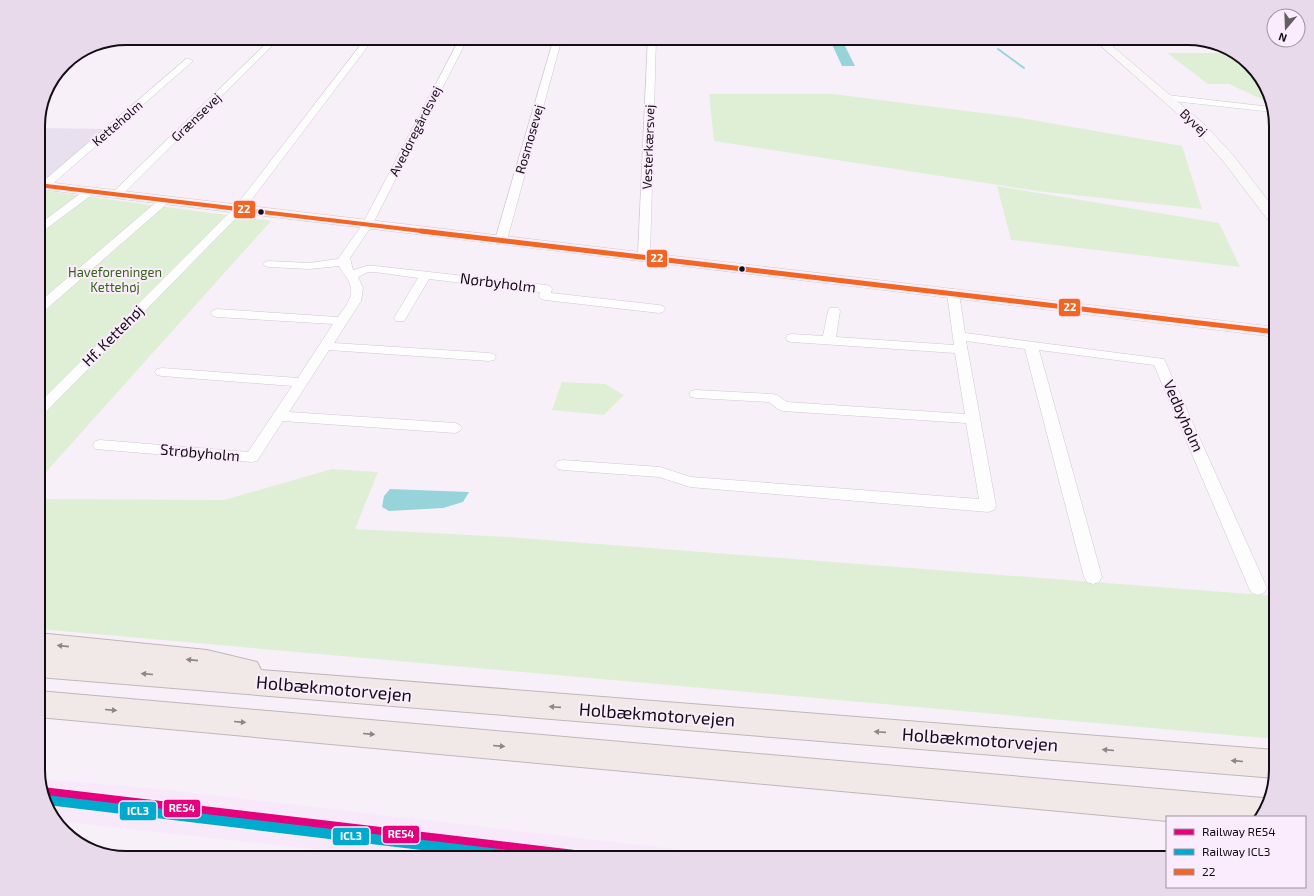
<svg xmlns="http://www.w3.org/2000/svg" width="1314" height="896" font-family="'Exo 2',sans-serif">
	<rect width="100%" height="100%" fill="#f8f0f9"/>
	<path fill="#e9e0ef" d="M 38,128 L 111,129 L 38,195 Z"/>
	<path fill="#f7e8fa" d="M 39,779 L 159,789 L 751,858 L 397,858 L 57,821 L 50,814 Z"/>
	<g fill="#dfefd6">
		<path d="M 1167,53 L 1237,53 L 1264,82 L 1269,101 L 1265,101 L 1229,84 L 1208,84 Z"/>
		<path d="M 709,94 L 833,94 L 1021,118 L 1182,146 L 1202,209 L 1037,191 L 714,141 Z"/>
		<path d="M 997,186 L 1219,223 L 1240,267 L 1011,240 Z"/>
		<path d="M 46,191 L 271,221 L 38,481 L 38,197 Z"/>
		<path d="M 562,382 L 605,384 L 624,395 L 604,415 L 552,410 Z"/>
		<path d="M 332,469 L 378,472 L 355,529 L 508,537 L 1276,596 L 1276,739 L 38,629 L 38,499 L 224,500 Z"/>
	</g>
	<g fill="#97d4da">
		<path d="M 830,40 L 842,40 L 855,66 L 842,66 Z"/>
		<path d="M 390,489 L 469,492 L 463,502 L 443,508 L 389,511 L 382,507 L 384,496 Z"/>
	</g>
	<g fill="none" stroke-linecap="round" stroke-linejoin="round">
		<path stroke="#97d4da" stroke-width="2" d="M 998,49 L 1024,68"/>
		<defs>
			<g id="street">
				<path d="M 272,38 L 280,38 L 120,197 L 112,197 L 111,195 L 112,193 Z"/>
				<path d="M 366,38 L 374,38 L 243,211 L 43,415 L 38,417 L 38,404 L 235,207 Z"/>
				<path d="M 460,38 L 468,38 L 372,225 L 350,258 L 353,270 L 366,266 L 375,266 L 546,285 L 550,286 L 552,289 L 551,293 L 659,305 L 663,306 L 665,309 L 663,312 L 659,313 L 545,300 L 541,299 L 539,296 L 540,292 L 429,279 L 406,318 L 404,321 L 396,321 L 394,318 L 418,278 L 375,272 L 368,272 L 358,277 L 363,288 L 361,301 L 334,343 L 489,353 L 494,354 L 496,357 L 494,360 L 489,361 L 329,350 L 289,412 L 455,423 L 460,425 L 462,428 L 460,431 L 455,433 L 283,421 L 257,461 L 252,462 L 95,449 L 93,445 L 95,441 L 100,440 L 248,452 L 292,386 L 162,376 L 157,375 L 155,372 L 157,369 L 162,368 L 298,378 L 333,324 L 217,317 L 213,316 L 211,313 L 213,310 L 217,309 L 338,317 C 345,307 356,295 349,282 C 347,277 342,272 339,266 L 309,269 L 269,267 L 265,266 L 263,264 L 265,262 L 269,261 L 309,263 L 338,259 L 362,225 Z"/>
				<path d="M 554,38 L 562,38 L 507,240 L 505,242 L 497,242 L 495,240 Z"/>
				<path d="M 648,38 L 656,38 L 650,256 L 648,258 L 640,258 L 638,256 Z"/>
				<path d="M 186,59 L 189,59 L 193,61 L 48,188 L 40,188 L 39,186 L 40,184 Z"/>
				<path d="M 1167,95 L 1271,107 L 1273,112 L 1164,100 L 1163,98 Z"/>
				<path d="M 89,189 L 93,190 L 94,192 L 93,194 L 42,232 L 38,233 L 38,225 L 85,190 Z"/>
				<path d="M 164,198 L 168,199 L 169,201 L 168,203 L 42,313 L 38,314 L 38,303 L 160,199 Z"/>
				<path d="M 953,289 L 957,290 L 959,293 L 965,333 L 1164,359 L 1267,588 L 1264,593 L 1258,595 L 1252,593 L 1249,588 L 1154,365 L 1039,350 L 1102,577 L 1099,582 L 1093,584 L 1087,582 L 1084,577 L 1025,349 L 966,341 L 996,506 L 994,510 L 988,512 L 690,487 L 659,477 L 563,470 L 558,469 L 555,465 L 558,461 L 563,460 L 660,467 L 691,477 L 979,499 L 966,423 L 783,411 L 778,409 L 769,402 L 696,398 L 691,397 L 689,394 L 691,391 L 696,390 L 772,394 L 777,395 L 787,402 L 965,414 L 955,353 L 792,342 L 787,341 L 786,338 L 787,335 L 792,334 L 823,336 L 828,311 L 830,308 L 838,308 L 840,311 L 836,337 L 954,345 L 947,293 L 949,290 Z"/>
			</g>
			<g id="secondary">
				<path d="M 1092,38 L 1103,38 L 1204,124 L 1233,155 L 1276,211 L 1276,225 L 1271,224 L 1223,161 L 1196,130 Z"/>
				<path d="M 38,181 L 1276,327 L 1276,337 L 38,189 Z"/>
			</g>
			<g id="highway">
				<path d="M 38,633 L 207,650 L 257,662 L 261,670 L 1276,750 L 1276,771 L 1274,778 L 38,677 Z"/>
				<path d="M 38,691 L 1263,798 L 1267,800 L 1262,817 L 1167,817 L 1167,821 L 38,717 Z"/>
			</g>
		</defs>
		<use href="#street" stroke="#cfc8d0" stroke-width="1"/>
		<use href="#secondary" stroke="#cfc8d0" stroke-width="1"/>
		<use href="#highway" stroke="#c0b6b8" stroke-width="2"/>
		<use href="#street" fill="#fefdfe" fill-rule="evenodd"/>
		<use href="#secondary" fill="#faf7f8" fill-rule="evenodd"/>
		<use href="#highway" fill="#f0e9e8" fill-rule="evenodd"/>
		<defs>
			<path id="bus-1-far1" d="M 38,185 L 430,232"/>
			<path id="bus-1" d="M 421,231 L 1276,332"/>
		</defs>
		<use href="#bus-1-far1" stroke="#fbecfd" stroke-width="6"/>
		<use href="#bus-1" stroke="#fbecfd" stroke-width="8"/>
		<use href="#bus-1-far1" stroke="#f26522" stroke-width="4"/>
		<use href="#bus-1" stroke="#f26522" stroke-width="5"/>
		<defs>
			<path id="rail-1" d="M 43,787 L 600,853 L 604,854 L 605,858 L 556,858 L 45,797 L 42,788 Z"/>
			<path id="rail-2" d="M 46,795 L 532,853 L 536,854 L 537,858 L 488,858 L 47,805 L 44,796 Z"/>
		</defs>
		<use href="#rail-1" stroke="#fbecfd" stroke-width="3"/>
		<use href="#rail-2" stroke="#fbecfd" stroke-width="3"/>
		<use href="#rail-1" fill="#e5007d" fill-rule="evenodd"/>
		<use href="#rail-2" fill="#00a9ce" fill-rule="evenodd"/>
	</g>
	<defs><path id="oneway-solid" d="M-6-.8H1V-3.2L6.5 0L1 3.2V.8H-6Z"/></defs>
	<g fill="#8d8689">
		<use href="#oneway-solid" transform="translate(63 646) rotate(-174)"/>
		<use href="#oneway-solid" transform="translate(192 660) rotate(-174)"/>
		<use href="#oneway-solid" transform="translate(147 674) rotate(-175)"/>
		<use href="#oneway-solid" transform="translate(555 707) rotate(-176)"/>
		<use href="#oneway-solid" transform="translate(111 710) rotate(5)"/>
		<use href="#oneway-solid" transform="translate(240 722) rotate(5)"/>
		<use href="#oneway-solid" transform="translate(880 732) rotate(-176)"/>
		<use href="#oneway-solid" transform="translate(369 734) rotate(5)"/>
		<use href="#oneway-solid" transform="translate(499 746) rotate(5)"/>
		<use href="#oneway-solid" transform="translate(1108 750) rotate(-175)"/>
		<use href="#oneway-solid" transform="translate(1237 761) rotate(-175)"/>
	</g>
	<g fill="#130e14" stroke="#fbecfd" stroke-width="1.5">
		<circle cx="261" cy="212" r="3.5"/>
		<circle cx="742" cy="269" r="3.5"/>
	</g>
	<g text-anchor="middle" stroke-width="4" stroke-linejoin="round" paint-order="stroke">
		<g font-size="13" fill="#130e14" stroke="#fbecfd">
			<text transform="translate(196 117) rotate(-44)" y="5">Grænsevej</text>
			<text transform="translate(1194 122) rotate(44)" y="5">Byvej</text>
			<text transform="translate(117 123) rotate(-41)" y="5">Ketteholm</text>
			<text transform="translate(415 131) rotate(-63)" y="5">Avedøregårdsvej</text>
			<text transform="translate(529 139) rotate(-74)" y="5">Rosmosevej</text>
			<text transform="translate(648 147) rotate(-88)" y="5">Vesterkærsvej</text>
		</g>
		<g font-size="13" fill="#366314" stroke="#fbecfd">
			<text x="115" y="277">Haveforeningen<tspan x="115" dy="15">Kettehøj</tspan></text>
		</g>
		<g font-size="15" fill="#130e14" stroke="#fbecfd">
			<text transform="translate(498 283) rotate(7)" y="5">Nørbyholm</text>
			<text transform="translate(113 336) rotate(-45)" y="5">Hf. Kettehøj</text>
			<text transform="translate(1183 416) rotate(66)" y="5">Vedbyholm</text>
			<text transform="translate(200 453) rotate(5)" y="5">Strøbyholm</text>
		</g>
		<g font-size="18" fill="#130e14" stroke="#fbecfd">
			<text transform="translate(334 689) rotate(5)" y="6">Holbækmotorvejen</text>
			<text transform="translate(657 715) rotate(4)" y="6">Holbækmotorvejen</text>
			<text transform="translate(980 740) rotate(4)" y="6">Holbækmotorvejen</text>
		</g>
	</g>
	<path d="M0 0H1314V896H0ZM126 45H1188A81 81 0 0 1 1269 126V770A81 81 0 0 1 1188 851H126A81 81 0 0 1 45 770V126A81 81 0 0 1 126 45Z" fill="#e8daea" fill-rule="evenodd"/>
	<path fill="none" stroke="#130e14" stroke-width="2" d="M126 45H1188A81 81 0 0 1 1269 126V770A81 81 0 0 1 1188 851H126A81 81 0 0 1 45 770V126A81 81 0 0 1 126 45Z"/>
	<g stroke="#fbecfd" stroke-width="1.5">
		<rect x="233" y="200" width="23" height="19" rx="4" fill="#f26522"/>
		<rect x="646" y="249" width="22" height="19" rx="4" fill="#f26522"/>
		<rect x="1058" y="298" width="23" height="19" rx="4" fill="#f26522"/>
		<rect x="163" y="799" width="38" height="19" rx="4" fill="#e5007d"/>
		<rect x="119" y="801" width="38" height="20" rx="4" fill="#00a9ce"/>
		<rect x="382" y="825" width="38" height="19" rx="4" fill="#e5007d"/>
		<rect x="332" y="827" width="38" height="19" rx="4" fill="#00a9ce"/>
	</g>
	<g font-size="11" text-anchor="middle" font-weight="bold" fill="#fff">
		<text x="244" y="213">22</text>
		<text x="657" y="262">22</text>
		<text x="1070" y="311">22</text>
		<text x="182" y="812">RE54</text>
		<text x="138" y="815">ICL3</text>
		<text x="401" y="838">RE54</text>
		<text x="351" y="840">ICL3</text>
	</g>
	<rect x="1166" y="816" width="140" height="72" fill="#fbecfd" stroke="#9e93a0"/>
	<rect x="1174" y="829" width="20" height="6" fill="#e5007d" stroke="#9e93a0"/>
	<text x="1202" y="836" font-size="12" fill="#130e14">Railway RE54</text>
	<rect x="1174" y="849" width="20" height="6" fill="#00a9ce" stroke="#9e93a0"/>
	<text x="1202" y="856" font-size="12" fill="#130e14">Railway ICL3</text>
	<rect x="1174" y="869" width="20" height="6" fill="#f26522" stroke="#9e93a0"/>
	<text x="1202" y="876" font-size="12" fill="#130e14">22</text>
	<g transform="translate(1286 28) rotate(199)"><circle r="19" fill="#fbecfd" stroke="#9e93a0"/>
	<path d="M0-3L7 15L0 10L-7 15Z" fill="#635d64"/>
	<text y="-6" font-size="11" font-weight="bold" text-anchor="middle" fill="#130e14">N</text>
	</g>
</svg>
